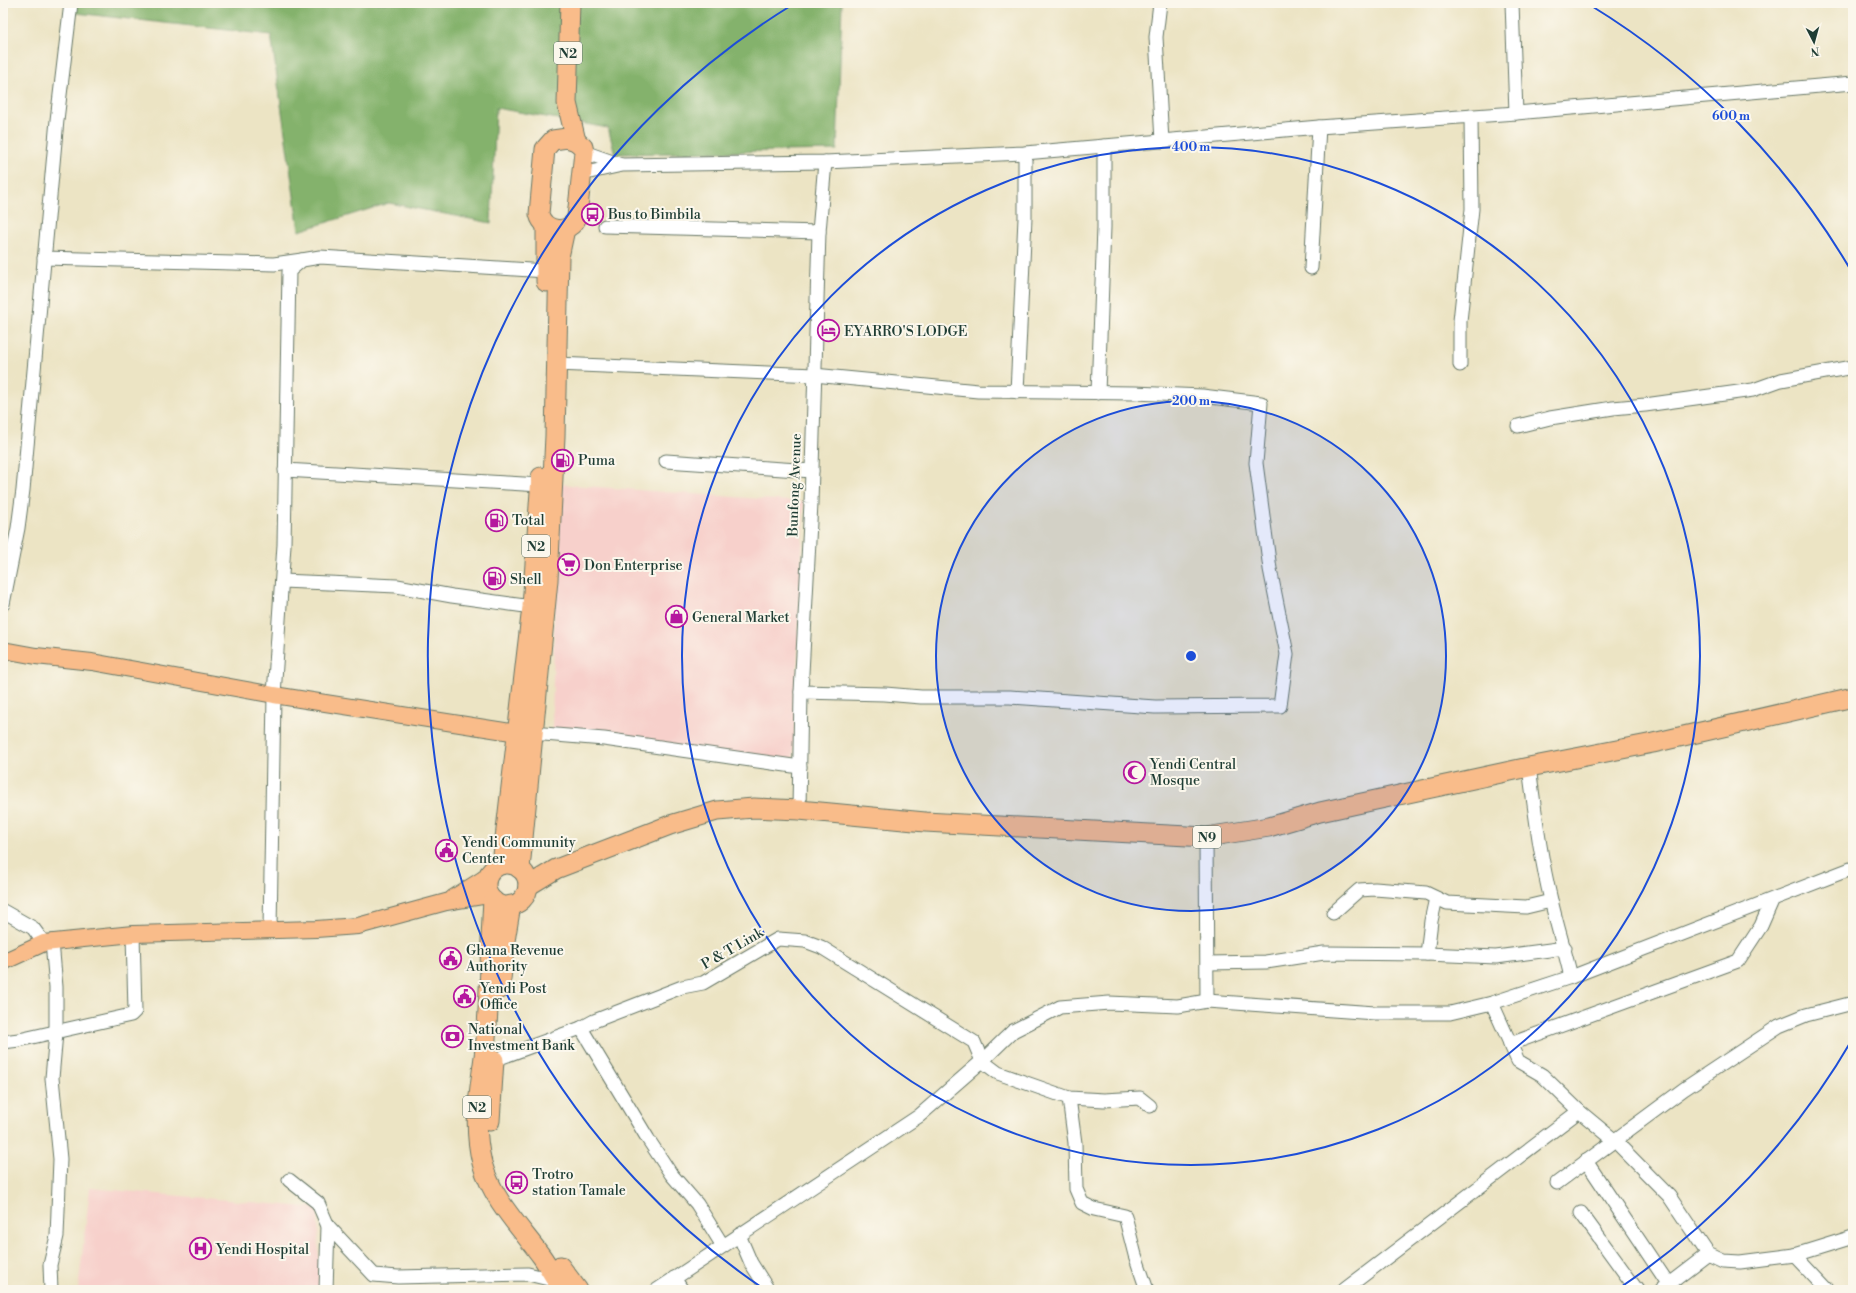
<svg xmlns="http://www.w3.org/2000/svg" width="1856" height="1293" font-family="'Libre Bodoni',serif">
	<rect width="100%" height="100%" fill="#fbf7ec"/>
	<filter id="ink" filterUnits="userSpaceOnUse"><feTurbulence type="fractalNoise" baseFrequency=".025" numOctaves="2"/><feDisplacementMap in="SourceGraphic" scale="8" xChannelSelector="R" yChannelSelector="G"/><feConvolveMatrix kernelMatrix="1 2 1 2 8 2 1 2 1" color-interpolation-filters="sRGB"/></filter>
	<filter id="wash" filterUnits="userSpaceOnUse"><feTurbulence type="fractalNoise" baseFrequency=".012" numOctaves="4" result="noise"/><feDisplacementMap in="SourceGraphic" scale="16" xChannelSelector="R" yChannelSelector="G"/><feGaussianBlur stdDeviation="0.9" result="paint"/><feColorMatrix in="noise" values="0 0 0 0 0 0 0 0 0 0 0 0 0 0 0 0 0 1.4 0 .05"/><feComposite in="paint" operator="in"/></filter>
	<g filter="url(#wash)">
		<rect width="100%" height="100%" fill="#ece4c4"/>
		<g fill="#f7d0cb">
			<path d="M 557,484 L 804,502 L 793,766 L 552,732 Z"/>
			<path d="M 90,1188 L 318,1208 L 319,1290 L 78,1290 Z"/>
		</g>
		<path fill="#84b26c" stroke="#527850" d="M 76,3 L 842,3 L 837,150 L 615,154 L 608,128 L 496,108 L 491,223 L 389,203 L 299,231 L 271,35 L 76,13 Z"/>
	</g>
	<g filter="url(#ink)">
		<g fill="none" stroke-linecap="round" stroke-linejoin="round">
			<defs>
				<g id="minor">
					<path d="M 1160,3 L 1156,37 L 1162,141"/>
					<path d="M 1512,3 L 1516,113"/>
					<path d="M 584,152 L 621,165"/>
					<path d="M 581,174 L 622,165 L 825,162 L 1025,153 L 1319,127 L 1516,113 L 1853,83"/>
					<path d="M 605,226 L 819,232"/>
					<path d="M 44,258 L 274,264 L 302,260"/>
					<path d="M 1311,268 L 1319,127"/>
					<path d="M 557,364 L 814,375 L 978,391 L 1135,393 L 1202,396 L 1261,403 L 1256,463 L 1270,569 L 1287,654 L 1280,706 L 1155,707 L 1010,697 L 921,697 L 885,694 L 801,692"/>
					<path d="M 1460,365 L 1460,321 L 1472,209 L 1471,116"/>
					<path d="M 1017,392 L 1025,218 L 1025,153"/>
					<path d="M 1098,393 L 1104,227 L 1104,146"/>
					<path d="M 1518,426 L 1550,418 L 1613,408 L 1645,405 L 1753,390 L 1781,380 L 1853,367"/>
					<path d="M 666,461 L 812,471"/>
					<path d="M 285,470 L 540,485"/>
					<path d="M 282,581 L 397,586 L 452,596 L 532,607"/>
					<path d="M 3,604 L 18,528 L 23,490 L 57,120 L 71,3"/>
					<path d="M 532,733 L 604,739 L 800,767"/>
					<path d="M 1529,767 C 1535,811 1540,856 1551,900 C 1557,926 1565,951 1571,977"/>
					<path d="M 799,810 L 801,692 L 811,503 L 819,232 L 825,162"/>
					<path d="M 1206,837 L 1207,1001"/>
					<path d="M 3,911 L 33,928 L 44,943"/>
					<path d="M 1333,913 L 1359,890 L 1375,889 L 1426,893 L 1447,903 L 1526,907 L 1551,901"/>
					<path d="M 270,929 L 274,695 L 284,545 L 289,271 L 302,260 L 320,257 L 546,271"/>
					<path d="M 1427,954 L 1431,921 L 1436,898"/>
					<path d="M 1208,963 L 1266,962 L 1324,953 L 1427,954 L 1496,957 L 1565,948"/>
					<path d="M 1492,1003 L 1518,1061 L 1542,1075 L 1579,1111 L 1614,1140 L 1669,1196 L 1708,1254 L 1723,1261 L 1740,1262 L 1795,1255 L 1828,1290"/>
					<path d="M 581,1028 L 648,1139 L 671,1174 L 697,1204 L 723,1246"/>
					<path d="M 3,1042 L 19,1040 L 131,1015 L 135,1011 L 133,934"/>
					<path d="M 1510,1044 L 1738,961 L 1761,926 L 1772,901"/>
					<path d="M 494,1060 L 581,1028 L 594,1021 L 682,987 L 703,983 L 778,939 L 805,941 L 821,947 L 974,1042 L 982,1061 L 998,1073 L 1069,1098 L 1104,1100 L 1140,1098 L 1150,1106"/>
					<path d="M 1069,1098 L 1075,1143 L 1076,1189 L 1082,1203 L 1094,1209 L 1125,1216 L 1135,1255 L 1147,1290"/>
					<path d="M 1586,1161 L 1669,1285"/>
					<path d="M 289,1180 L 318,1203 L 328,1226 L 326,1290"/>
					<path d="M 1557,1183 L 1684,1089 L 1779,1026 L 1806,1015 L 1853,1003"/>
					<path d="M 1581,1213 L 1637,1290"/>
					<path d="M 328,1226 L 374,1275 L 398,1277 L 528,1274 L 557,1281"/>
					<path d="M 739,1235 L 751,1263 L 768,1290"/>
					<path d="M 1795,1255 L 1853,1237"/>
					<path d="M 674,1278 L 682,1290"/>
					<path d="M 51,1290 L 50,1265 L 57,1236 L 60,1159 L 52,1078 L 56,1033 L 56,987 L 52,942"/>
					<path d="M 657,1290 L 919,1116 L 982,1061 L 1013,1031 L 1060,1007 L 1109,1003 L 1178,1006 L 1207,1001 L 1375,1013 L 1450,1013 L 1492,1003 L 1571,977 L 1853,868"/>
					<path d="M 1344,1290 L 1579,1111"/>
					<path d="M 1661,1290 L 1708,1254"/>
				</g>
				<g id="major">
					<path d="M 3,650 L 36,656 L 92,662 L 274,695 L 517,733"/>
					<path d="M 453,898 L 488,876"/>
					<path d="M 3,962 L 44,943 L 133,934 L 316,929 L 358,926 L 446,902 L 488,895"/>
				</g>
				<g id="highway">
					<path d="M 570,3 L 567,103 L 576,141"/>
					<path d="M 567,138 L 576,141 L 583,147 L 584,152 L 577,217 C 570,235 544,233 539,214 L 545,149 L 553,140 Z"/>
					<path d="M 546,282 L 546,226"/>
					<path d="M 502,864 L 532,607 L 541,477"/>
					<circle cx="507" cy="885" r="21"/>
					<path d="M 520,869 L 548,580 L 555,436 L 559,257 L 565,229"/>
					<path d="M 528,886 L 556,869 L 670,825 L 717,811 L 754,808 L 799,810 L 925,822 L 1206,837 L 1269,827 L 1320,812 L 1529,767 L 1653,743 L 1853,697"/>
					<path d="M 493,900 C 490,946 490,993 486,1039 C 482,1083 471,1118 482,1163 C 492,1199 520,1227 542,1257 C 549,1267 555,1279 563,1290"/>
					<path d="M 500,989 L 505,941 L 511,905"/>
					<path d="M 490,1121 L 494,1060"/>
					<path d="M 560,1266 L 578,1290"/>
				</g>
			</defs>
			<use href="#minor" stroke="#677766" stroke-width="15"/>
			<use href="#major" stroke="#677766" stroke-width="18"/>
			<use href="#highway" stroke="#677766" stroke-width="21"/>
			<use href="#minor" stroke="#fff" stroke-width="13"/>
			<use href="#major" stroke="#f9bc8a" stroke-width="16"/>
			<use href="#highway" stroke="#f9bc8a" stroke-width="19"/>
		</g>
	</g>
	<circle cx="1191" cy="656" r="255" fill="#1d4ed8" fill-opacity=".12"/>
	<g fill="none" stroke="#1d4ed8" stroke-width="2">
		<circle cx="1191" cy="656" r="255"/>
		<circle cx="1191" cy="656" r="509"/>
		<path d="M1853 1038A764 764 0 0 1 1618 1289M764 1289A764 764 0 0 1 792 5M1590 5A764 764 0 0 1 1853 274"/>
	</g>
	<defs>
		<symbol id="bus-ring" viewBox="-11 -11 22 22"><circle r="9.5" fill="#fbf7ec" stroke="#b5179e" stroke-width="1.5"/><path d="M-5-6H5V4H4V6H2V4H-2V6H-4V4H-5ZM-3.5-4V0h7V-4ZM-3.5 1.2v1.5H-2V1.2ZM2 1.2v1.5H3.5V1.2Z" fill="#b5179e"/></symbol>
		<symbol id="hotel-ring" viewBox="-11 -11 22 22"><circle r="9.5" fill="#fbf7ec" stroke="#b5179e" stroke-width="1.5"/><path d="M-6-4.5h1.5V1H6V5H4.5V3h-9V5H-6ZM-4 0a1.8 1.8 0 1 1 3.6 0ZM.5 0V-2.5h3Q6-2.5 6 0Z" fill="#b5179e"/></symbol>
		<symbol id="fuel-ring" viewBox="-11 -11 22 22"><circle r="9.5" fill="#fbf7ec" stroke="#b5179e" stroke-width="1.5"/><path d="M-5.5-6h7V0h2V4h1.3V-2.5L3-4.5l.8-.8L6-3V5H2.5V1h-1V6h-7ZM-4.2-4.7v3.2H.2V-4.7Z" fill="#b5179e"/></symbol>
		<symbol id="supermarket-ring" viewBox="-11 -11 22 22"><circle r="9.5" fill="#fbf7ec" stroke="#b5179e" stroke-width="1.5"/><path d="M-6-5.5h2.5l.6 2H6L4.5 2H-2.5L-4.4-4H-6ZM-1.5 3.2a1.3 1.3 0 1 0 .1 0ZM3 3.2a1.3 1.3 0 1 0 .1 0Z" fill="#b5179e"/></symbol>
		<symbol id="shop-ring" viewBox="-11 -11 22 22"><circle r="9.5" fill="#fbf7ec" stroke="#b5179e" stroke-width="1.5"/><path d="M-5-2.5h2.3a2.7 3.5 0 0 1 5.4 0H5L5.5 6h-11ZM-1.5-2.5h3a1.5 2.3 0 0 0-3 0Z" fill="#b5179e"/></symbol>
		<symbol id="mosque-ring" viewBox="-11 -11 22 22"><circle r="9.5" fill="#fbf7ec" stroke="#b5179e" stroke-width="1.5"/><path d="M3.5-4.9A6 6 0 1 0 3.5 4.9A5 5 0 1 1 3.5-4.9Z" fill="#b5179e"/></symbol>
		<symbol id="civic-ring" viewBox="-11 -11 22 22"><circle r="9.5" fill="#fbf7ec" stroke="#b5179e" stroke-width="1.5"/><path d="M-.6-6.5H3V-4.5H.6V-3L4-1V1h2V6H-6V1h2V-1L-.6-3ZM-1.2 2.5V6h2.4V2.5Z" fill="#b5179e"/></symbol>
		<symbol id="bank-ring" viewBox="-11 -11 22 22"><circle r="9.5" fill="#fbf7ec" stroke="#b5179e" stroke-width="1.5"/><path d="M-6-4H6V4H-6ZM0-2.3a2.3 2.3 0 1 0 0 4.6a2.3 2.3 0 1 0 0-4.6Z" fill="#b5179e"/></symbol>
		<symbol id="hospital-ring" viewBox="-11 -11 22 22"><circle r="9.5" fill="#fbf7ec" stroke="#b5179e" stroke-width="1.5"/><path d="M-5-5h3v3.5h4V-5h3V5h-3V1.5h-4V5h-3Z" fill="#b5179e"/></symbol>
	</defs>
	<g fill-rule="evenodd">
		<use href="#bus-ring" x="580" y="202" width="25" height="25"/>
		<use href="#hotel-ring" x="816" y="318" width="25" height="25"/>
		<use href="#fuel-ring" x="550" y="448" width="25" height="25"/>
		<use href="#fuel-ring" x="484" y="508" width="25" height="25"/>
		<use href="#supermarket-ring" x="556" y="552" width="25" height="25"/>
		<use href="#fuel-ring" x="482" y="566" width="25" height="25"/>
		<use href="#shop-ring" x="664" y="604" width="25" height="25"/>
		<use href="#mosque-ring" x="1122" y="760" width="25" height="25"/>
		<use href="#civic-ring" x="434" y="838" width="25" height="25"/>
		<use href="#civic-ring" x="438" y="946" width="25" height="25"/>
		<use href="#civic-ring" x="452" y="984" width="25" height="25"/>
		<use href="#bank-ring" x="440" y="1024" width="25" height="25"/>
		<use href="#bus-ring" x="504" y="1170" width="25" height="25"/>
		<use href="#hospital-ring" x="188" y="1236" width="25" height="25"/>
	</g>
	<g text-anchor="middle" stroke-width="4" stroke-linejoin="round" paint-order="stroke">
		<g fill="#fbf7ec" stroke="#61756b" stroke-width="1">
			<rect x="554" y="42" width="28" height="22" rx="3"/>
			<rect x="522" y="535" width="28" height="22" rx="3"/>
			<rect x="1193" y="826" width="28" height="22" rx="3"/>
			<rect x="463" y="1096" width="28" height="22" rx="3"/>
		</g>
		<g font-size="13" font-weight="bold" fill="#1f3d34">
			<text x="568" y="58">N2</text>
			<text x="536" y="551">N2</text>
			<text x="1207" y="842">N9</text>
			<text x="477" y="1112">N2</text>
		</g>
		<g font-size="14" fill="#1f3d34" stroke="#fbf7ec" text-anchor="start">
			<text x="608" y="219">Bus to Bimbila</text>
			<text x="844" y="336">EYARRO'S LODGE</text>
			<text x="578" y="465">Puma</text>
			<text x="512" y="525">Total</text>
			<text x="584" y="570">Don Enterprise</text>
			<text x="510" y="584">Shell</text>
			<text x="692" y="622">General Market</text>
			<text x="1150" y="769">Yendi Central<tspan x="1150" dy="16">Mosque</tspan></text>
			<text x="462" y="847">Yendi Community<tspan x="462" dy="16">Center</tspan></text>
			<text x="466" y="955">Ghana Revenue<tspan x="466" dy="16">Authority</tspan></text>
			<text x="480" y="993">Yendi Post<tspan x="480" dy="16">Office</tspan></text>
			<text x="468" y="1034">National<tspan x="468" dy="16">Investment Bank</tspan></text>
			<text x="532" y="1179">Trotro<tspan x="532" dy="16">station Tamale</tspan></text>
			<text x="216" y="1254">Yendi Hospital</text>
		</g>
		<g font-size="14" fill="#1f3d34" stroke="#fbf7ec">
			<text transform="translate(794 485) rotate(-88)" y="5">Bunfong Avenue</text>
			<text transform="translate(732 948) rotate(-30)" y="5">P &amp; T Link</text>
		</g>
	</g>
	<circle cx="1191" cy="656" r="6" fill="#1d4ed8" stroke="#fbf7ec" stroke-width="2"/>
	<g font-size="12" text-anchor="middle" font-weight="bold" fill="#1d4ed8" stroke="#fbf7ec" stroke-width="4" stroke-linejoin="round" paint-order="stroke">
		<text x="1731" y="120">600 m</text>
		<text x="1191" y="151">400 m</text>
		<text x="1191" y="405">200 m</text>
	</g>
	<rect width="1856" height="1293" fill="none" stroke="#fbf7ec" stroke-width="16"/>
	<g transform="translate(1814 42) rotate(174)" stroke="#fbf7ec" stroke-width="3" paint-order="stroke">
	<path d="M0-3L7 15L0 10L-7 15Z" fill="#1f3d34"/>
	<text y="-6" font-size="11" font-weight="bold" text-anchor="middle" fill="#1f3d34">N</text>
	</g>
</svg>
